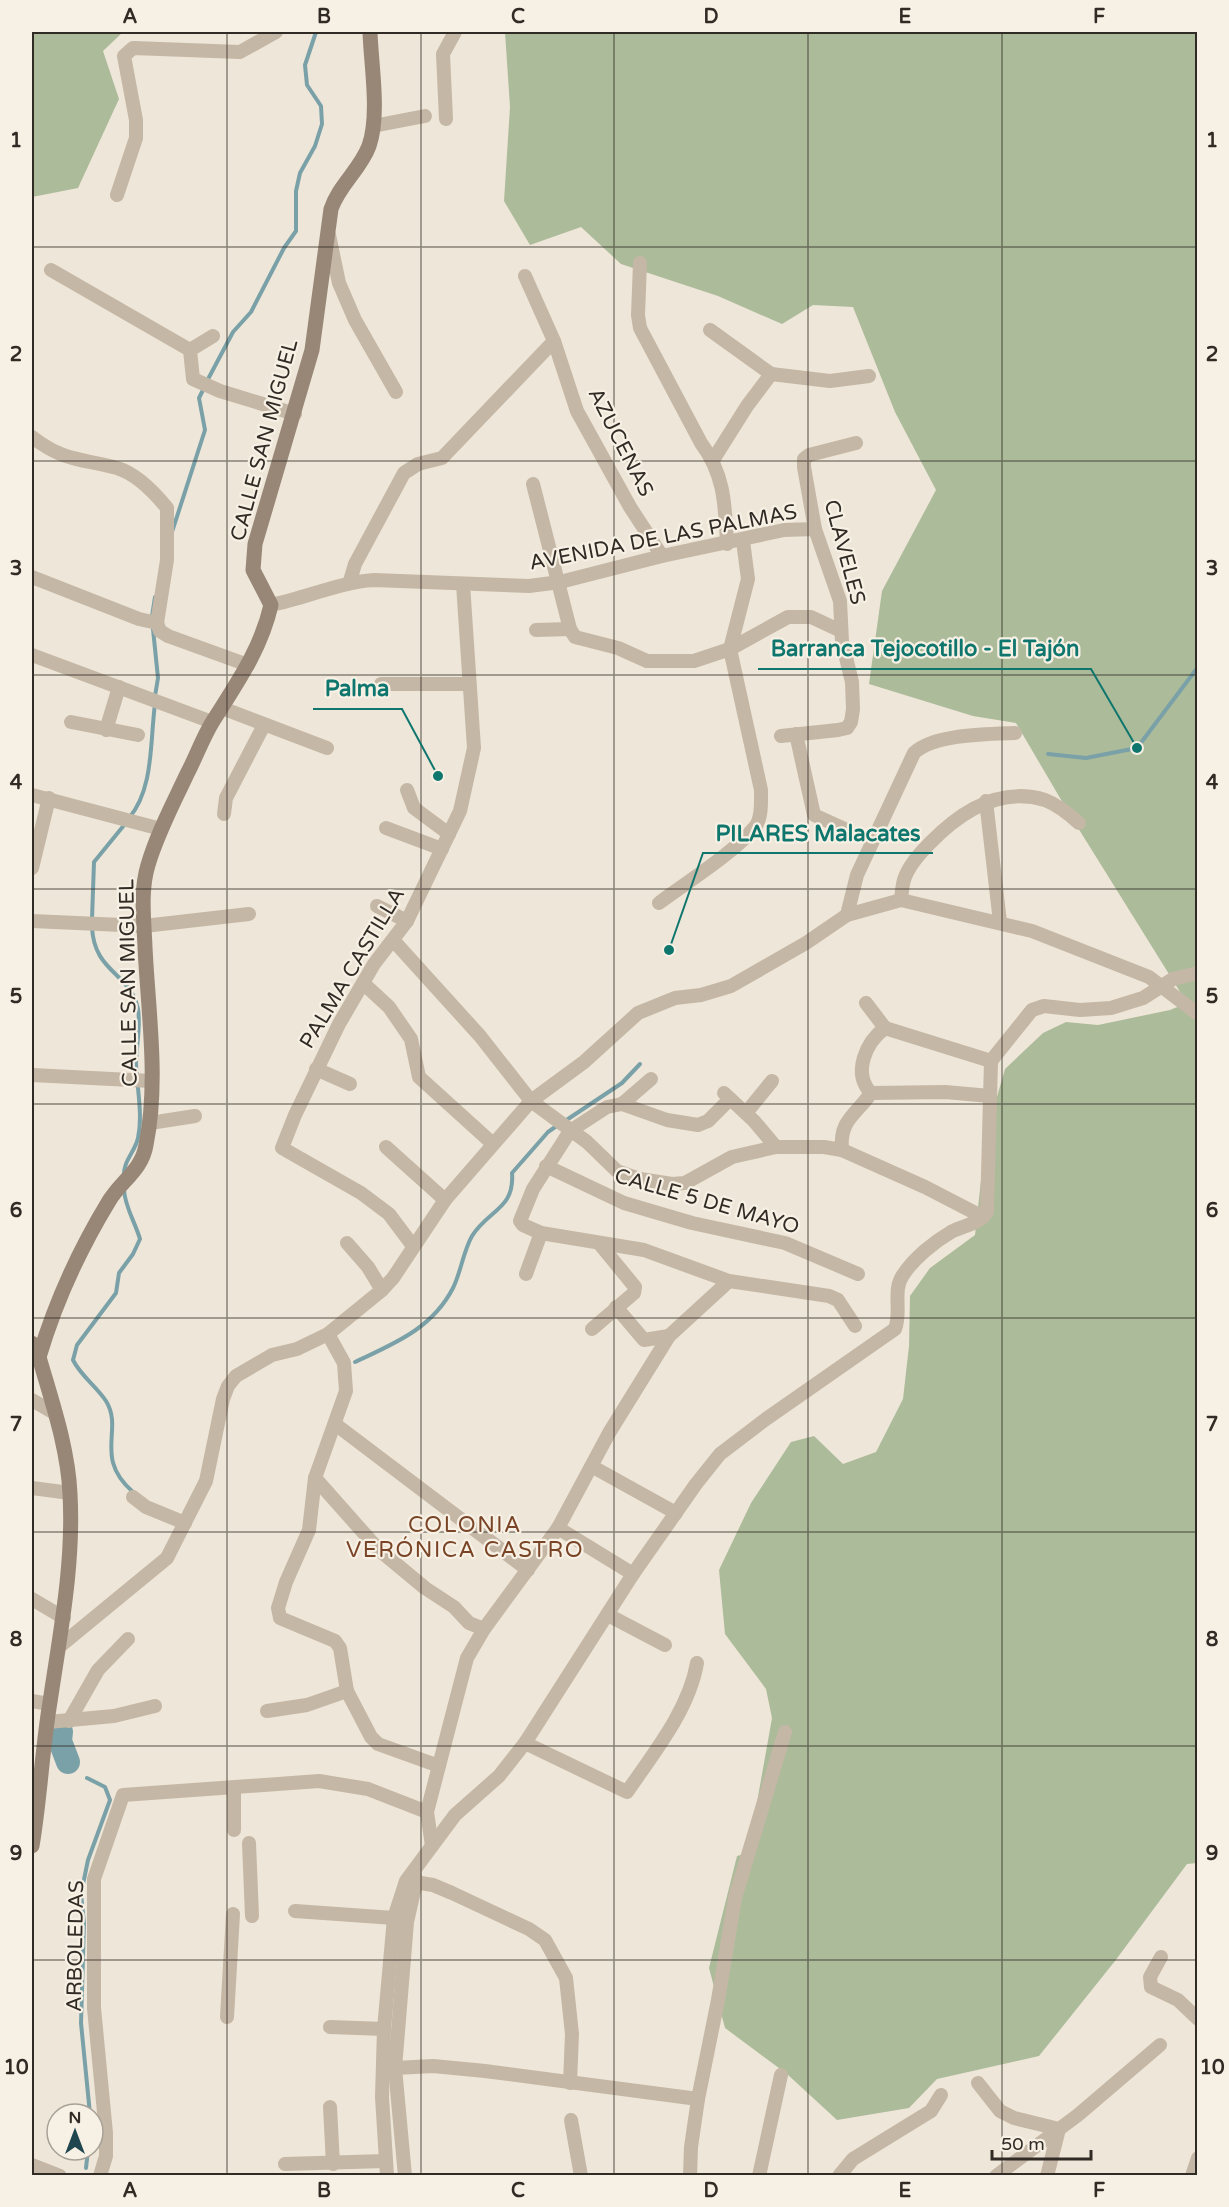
<svg xmlns="http://www.w3.org/2000/svg" width="1229" height="2207" font-family="'Varela Round',sans-serif">
	<rect width="100%" height="100%" fill="#eee6d8"/>
	<g fill="#acbb9a">
		<path d="M 32,32 L 123,32 L 103,51 L 119,99 L 78,188 L 32,197 Z"/>
		<path d="M 505,32 L 1197,32 L 1197,1863 L 1187,1864 L 1115,1961 L 1039,2056 L 937,2079 L 909,2108 L 837,2120 L 787,2074 L 725,2028 L 709,1968 L 737,1856 L 748,1853 L 772,1718 L 766,1689 L 725,1634 L 719,1570 L 751,1503 L 791,1442 L 814,1436 L 843,1464 L 876,1452 L 903,1399 L 909,1346 L 910,1296 L 930,1268 L 975,1235 L 986,1135 L 1005,1069 L 1043,1033 L 1066,1022 L 1098,1025 L 1170,1010 L 1187,1003 L 1070,815 L 1016,723 L 973,716 L 869,684 L 882,591 L 936,490 L 895,412 L 853,307 L 813,305 L 782,324 L 718,296 L 621,264 L 581,227 L 530,245 L 504,201 L 510,107 Z"/>
	</g>
	<g fill="none" stroke-linecap="round" stroke-linejoin="round">
		<g stroke="#7aa1a8" stroke-width="4">
			<path d="M 207,381 L 233,332 L 251,312 L 284,248 L 296,231 L 296,191 L 300,173 L 315,146 L 322,124 L 321,106 L 307,85 L 305,65 L 316,32"/>
			<path d="M 172,532 L 205,430 L 199,398 L 204,388"/>
			<path d="M 152,616 L 155,597"/>
			<path d="M 153,629 L 158,678 L 155,696"/>
			<path d="M 1048,754 L 1086,758 L 1137,748 L 1198,667"/>
			<path d="M 129,818 C 154,789 150,740 155,704"/>
			<path d="M 92,919 L 94,862 L 125,824"/>
			<path d="M 92,927 C 94,973 130,972 138,1009 C 141,1026 136,1047 136,1064 C 137,1088 143,1115 138,1138 C 135,1152 123,1161 124,1176"/>
			<path d="M 565,1121 L 622,1083 L 640,1064"/>
			<path d="M 124,1190 C 125,1207 135,1222 140,1239 L 133,1254 L 119,1273 L 116,1293 L 77,1345 L 73,1360 C 81,1376 96,1386 106,1401 C 124,1430 93,1457 133,1492"/>
			<path d="M 355,1362 C 393,1344 432,1329 453,1288 C 461,1272 463,1252 472,1236 C 488,1210 515,1209 512,1173 L 548,1132 L 558,1125"/>
			<path d="M 87,1778 L 105,1787 L 110,1800 L 88,1860 L 81,1894 L 84,1923 L 81,2023 L 90,2114"/>
			<path d="M 86,2168 L 88,2150"/>
		</g>
		<path stroke="#7aa1a8" stroke-width="24" d="M 61,1732 L 60,1741 L 68,1762"/>
		<g stroke="#c5b7a5" stroke-width="14">
			<path d="M 446,119 L 443,54 L 455,32"/>
			<path d="M 373,126 L 425,116"/>
			<path d="M 117,195 L 136,138 L 136,120 L 124,56 L 133,48 L 240,52 L 276,32"/>
			<path d="M 329,235 L 339,283 L 355,320 L 396,392"/>
			<path d="M 640,263 L 638,315 L 640,328 L 701,443 C 725,475 725,506 727,544"/>
			<path d="M 51,270 L 190,350 L 193,379 L 220,391 L 295,414"/>
			<path d="M 525,276 L 554,341 L 577,411 L 630,507 L 662,556"/>
			<path d="M 710,330 L 771,374"/>
			<path d="M 190,350 L 213,336"/>
			<path d="M 32,437 C 65,462 79,458 117,468 C 137,474 154,492 167,508 L 167,560 L 157,623"/>
			<path d="M 713,460 L 747,406 L 771,374 L 830,381 L 869,376"/>
			<path d="M 533,484 L 570,629 L 575,637 L 618,648 L 647,661 L 694,661 L 730,649 L 788,617 L 811,617 L 841,631"/>
			<path d="M 32,577 L 139,619 L 157,623 L 160,631 L 168,636 L 248,665"/>
			<path d="M 350,581 L 355,564 L 404,473 L 418,464 L 442,458 L 554,341"/>
			<path d="M 271,605 C 306,598 340,582 374,580 L 529,586 L 560,582 L 662,556 L 784,530 L 815,529"/>
			<path d="M 536,630 L 570,629"/>
			<path d="M 32,655 L 212,722"/>
			<path d="M 381,684 L 469,684"/>
			<path d="M 222,708 L 327,748"/>
			<path d="M 71,722 L 138,735"/>
			<path d="M 106,730 L 119,687"/>
			<path d="M 796,734 L 814,815 L 847,830"/>
			<path d="M 781,736 L 838,730 L 847,728 L 851,722 L 853,709 L 852,682 L 842,641 L 840,601 L 815,529 L 804,467 L 804,459 L 809,455 L 856,443"/>
			<path d="M 407,790 L 414,808 L 449,834"/>
			<path d="M 32,795 L 161,829"/>
			<path d="M 986,801 L 1000,922"/>
			<path d="M 224,814 L 226,798 L 264,725"/>
			<path d="M 386,828 L 442,849"/>
			<path d="M 32,868 L 49,798"/>
			<path d="M 901,900 C 902,892 902,884 905,877 C 910,864 920,853 930,843 C 960,812 999,786 1045,800 C 1058,805 1069,814 1079,823"/>
			<path d="M 659,903 C 687,882 734,853 755,827 C 762,818 761,802 761,790 L 730,649 L 748,579 L 743,541"/>
			<path d="M 377,906 L 407,921"/>
			<path d="M 847,915 L 857,875 L 914,753 C 934,734 988,734 1015,733"/>
			<path d="M 32,921 L 144,926 L 249,914"/>
			<path d="M 393,940 L 480,1036 L 531,1101 L 587,1142 L 617,1171 L 640,1179 L 672,1184 L 685,1183 L 732,1157 L 776,1147 L 824,1147 L 842,1150 L 925,1187 L 983,1217"/>
			<path d="M 363,983 L 389,1007 L 411,1039 L 419,1077 L 493,1144"/>
			<path d="M 866,1003 L 885,1028"/>
			<path d="M 316,1069 L 350,1084"/>
			<path d="M 32,1075 L 151,1081"/>
			<path d="M 724,1093 L 754,1121 L 776,1147"/>
			<path d="M 871,1093 L 945,1092 L 990,1096"/>
			<path d="M 730,1099 L 708,1121 L 698,1125 L 667,1120 L 622,1104 L 607,1107 L 570,1131 L 533,1189 L 520,1221 L 523,1225 L 541,1233 L 644,1250 L 729,1281 L 829,1296 L 838,1300 L 855,1326"/>
			<path d="M 622,1104 L 651,1079"/>
			<path d="M 746,1113 L 772,1081"/>
			<path d="M 150,1123 L 195,1116"/>
			<path d="M 386,1147 L 445,1200"/>
			<path d="M 842,1150 C 839,1120 856,1115 871,1093 C 852,1073 866,1042 885,1028 L 991,1061"/>
			<path d="M 546,1166 L 624,1203 L 692,1223 L 785,1243 L 858,1274"/>
			<path d="M 347,1243 L 368,1267 L 382,1290"/>
			<path d="M 413,1246 L 389,1214 L 361,1193 L 282,1148 L 295,1115 L 339,1024 L 374,964 L 407,921 L 460,811 L 474,748 L 463,584"/>
			<path d="M 526,1274 L 541,1233"/>
			<path d="M 616,1307 L 644,1340 L 669,1336"/>
			<path d="M 592,1329 L 634,1293 L 635,1287 L 599,1243"/>
			<path d="M 328,1334 L 344,1363 L 346,1391 L 315,1478 L 309,1530 L 286,1582 L 278,1608 L 280,1618 L 335,1641 L 340,1648 L 347,1691 L 371,1737 L 378,1744 L 439,1766"/>
			<path d="M 32,1400 L 56,1414"/>
			<path d="M 335,1424 L 528,1570"/>
			<path d="M 593,1467 L 676,1513"/>
			<path d="M 315,1478 L 378,1549 L 425,1588 L 454,1607 L 469,1623 L 484,1629"/>
			<path d="M 32,1488 L 70,1493"/>
			<path d="M 133,1497 L 146,1507 L 185,1523"/>
			<path d="M 558,1528 L 633,1574"/>
			<path d="M 32,1599 L 64,1618"/>
			<path d="M 608,1615 L 665,1645"/>
			<path d="M 60,1646 L 167,1558 L 206,1481 L 223,1399 L 228,1386 L 236,1376 L 272,1355 L 297,1349 L 328,1334 L 382,1290 L 393,1278 L 445,1200 L 531,1101 L 584,1062 L 638,1013 L 675,998 L 701,995 L 731,986 L 806,943 L 847,915 L 901,900 L 1032,931 L 1149,977 L 1198,1014"/>
			<path d="M 32,1701 L 49,1704"/>
			<path d="M 267,1711 L 307,1705 L 347,1691"/>
			<path d="M 69,1721 L 98,1670 L 128,1639"/>
			<path d="M 48,1722 L 114,1716 L 155,1706"/>
			<path d="M 525,1743 L 627,1792 C 653,1754 689,1710 697,1663"/>
			<path d="M 234,1788 L 234,1830"/>
			<path d="M 249,1843 L 252,1916"/>
			<path d="M 432,1846 L 427,1812 L 467,1658 L 484,1629 L 558,1528 L 609,1433 L 669,1336 L 729,1281"/>
			<path d="M 408,1881 L 433,1885 L 452,1893 L 529,1929 L 545,1940 L 566,1978 L 572,2034 L 570,2083"/>
			<path d="M 295,1911 L 394,1918"/>
			<path d="M 1161,1957 L 1150,1977 L 1151,1987 L 1178,2000 L 1198,2019"/>
			<path d="M 227,2017 L 233,1914"/>
			<path d="M 330,2027 L 384,2029"/>
			<path d="M 395,2068 L 433,2066 L 485,2071 L 698,2099"/>
			<path d="M 978,2083 L 1000,2111 L 1014,2118 L 1059,2129"/>
			<path d="M 330,2107 L 333,2164"/>
			<path d="M 571,2120 L 581,2176"/>
			<path d="M 285,2164 L 385,2161"/>
			<path d="M 32,2165 L 60,2176"/>
			<path d="M 100,2176 L 106,2156 L 106,2133 L 94,2008 L 94,1879 L 123,1795 L 319,1781 L 368,1789 L 427,1812"/>
			<path d="M 387,2176 L 382,2097 L 384,2029 L 394,1918 L 406,1881 L 455,1815 L 499,1776 L 525,1743 L 633,1574 L 696,1484 L 720,1454 L 766,1419 L 895,1329 C 902,1312 892,1290 903,1275 C 914,1258 934,1242 951,1232 C 964,1225 978,1225 987,1212 L 991,1061 L 1032,1010 L 1044,1006 L 1080,1010 L 1111,1008 L 1143,998 L 1173,979 L 1198,973"/>
			<path d="M 405,2176 L 395,2068 L 407,1922 L 416,1882 L 414,1871"/>
			<path d="M 690,2176 L 691,2147 L 698,2099 L 718,2000 L 735,1898 L 785,1732"/>
			<path d="M 759,2176 L 781,2075"/>
			<path d="M 839,2176 L 853,2159 L 931,2111 L 941,2095"/>
			<path d="M 996,2176 L 1078,2115 L 1160,2045"/>
			<path d="M 1047,2176 L 1059,2129"/>
			<path d="M 1192,2176 L 1198,2158"/>
		</g>
		<g stroke="#988777" stroke-width="15">
			<path d="M 32,1343 L 39,1357 C 52,1402 68,1448 70,1494 C 74,1564 60,1634 50,1702 C 42,1750 40,1799 32,1846"/>
			<path d="M 39,1357 C 56,1300 78,1252 109,1201 C 121,1181 142,1170 146,1145 C 159,1082 148,1011 145,947 C 144,920 140,891 148,865 C 157,834 173,804 187,774 C 196,757 203,737 213,721 C 237,683 261,649 271,605 L 253,570 L 255,544 L 312,350 L 331,209 C 339,185 360,170 369,146 C 380,115 371,65 370,32"/>
		</g>
	</g>
	<path fill="none" stroke="#312b26" stroke-width="1.5" stroke-opacity="0.55" d="M 227,32 L 227,2176M 421,32 L 421,2176M 614,32 L 614,2176M 808,32 L 808,2176M 1002,32 L 1002,2176M 32,247 L 1198,247M 32,461 L 1198,461M 32,675 L 1198,675M 32,889 L 1198,889M 32,1104 L 1198,1104M 32,1318 L 1198,1318M 32,1532 L 1198,1532M 32,1746 L 1198,1746M 32,1960 L 1198,1960"/>
	<g text-anchor="middle" stroke-width="4.5" stroke-linejoin="round" paint-order="stroke">
		<g font-size="21" fill="#312b26" stroke="#f7f0e4">
			<text transform="translate(264 440) rotate(-75)" y="7">CALLE SAN MIGUEL</text>
			<text transform="translate(621 442) rotate(63)" y="7">AZUCENAS</text>
			<text transform="translate(663 537) rotate(-11)" y="7">AVENIDA DE LAS PALMAS</text>
			<text transform="translate(845 552) rotate(75)" y="7">CLAVELES</text>
			<text transform="translate(352 968) rotate(-59)" y="7">PALMA CASTILLA</text>
			<text transform="translate(128 983) rotate(-91)" y="7">CALLE SAN MIGUEL</text>
			<text transform="translate(707 1201) rotate(16)" y="7">CALLE 5 DE MAYO</text>
			<text transform="translate(75 1946) rotate(-89)" y="7">ARBOLEDAS</text>
		</g>
		<g font-size="22" letter-spacing="1.5" fill="#794426" stroke="#f7f0e4">
			<text x="465" y="1532">COLONIA<tspan x="465" dy="25">VERÓNICA CASTRO</tspan></text>
		</g>
	</g>
	<path fill="none" stroke="#0f766e" stroke-width="2" d="M1137 748L1091 669H758M438 776L402 709H313M669 950L703 853H933"/>
	<g fill="#0f766e" stroke="#f7f0e4" stroke-width="2">
		<circle cx="1137" cy="748" r="6"/>
		<circle cx="438" cy="776" r="6"/>
		<circle cx="669" cy="950" r="6"/>
	</g>
	<g font-size="22" text-anchor="middle" font-weight="bold" fill="#0f766e" stroke="#f7f0e4" stroke-width="4.5" stroke-linejoin="round" paint-order="stroke">
		<text x="925" y="656">Barranca Tejocotillo - El Tajón</text>
		<text x="357" y="696">Palma</text>
		<text x="818" y="841">PILARES Malacates</text>
	</g>
	<rect width="1229" height="2207" fill="none" stroke="#f7f0e4" stroke-width="66"/>
	<g transform="translate(75 2132)"><circle r="28" fill="#f7f0e4" stroke="#a8a198" stroke-width="1.5"/>
	<path d="M0-4.5L10 22L0 15L-10 22Z" fill="#1f464f"/>
	<text y="-9" font-size="16" font-weight="bold" text-anchor="middle" fill="#312b26">N</text>
	</g>
	<path d="M992 2150v9h99v-9" fill="none" stroke="#312b26" stroke-width="3"/>
	<text x="1001" y="2150" font-size="18" fill="#312b26" stroke="#f7f0e4" stroke-width="4.5" paint-order="stroke">50 m</text>
	<rect x="33" y="33" width="1163" height="2141" fill="none" stroke="#312b26" stroke-width="2"/>
	<g font-size="20" text-anchor="middle" font-weight="bold" fill="#312b26">
		<text x="130" y="23">A</text>
		<text x="324" y="23">B</text>
		<text x="518" y="23">C</text>
		<text x="711" y="23">D</text>
		<text x="905" y="23">E</text>
		<text x="1099" y="23">F</text>
		<text x="16" y="147">1</text>
		<text x="1212" y="147">1</text>
		<text x="16" y="361">2</text>
		<text x="1212" y="361">2</text>
		<text x="16" y="575">3</text>
		<text x="1212" y="575">3</text>
		<text x="16" y="789">4</text>
		<text x="1212" y="789">4</text>
		<text x="16" y="1003">5</text>
		<text x="1212" y="1003">5</text>
		<text x="16" y="1217">6</text>
		<text x="1212" y="1217">6</text>
		<text x="16" y="1431">7</text>
		<text x="1212" y="1431">7</text>
		<text x="16" y="1646">8</text>
		<text x="1212" y="1646">8</text>
		<text x="16" y="1860">9</text>
		<text x="1212" y="1860">9</text>
		<text x="16" y="2074">10</text>
		<text x="1212" y="2074">10</text>
		<text x="130" y="2197">A</text>
		<text x="324" y="2197">B</text>
		<text x="518" y="2197">C</text>
		<text x="711" y="2197">D</text>
		<text x="905" y="2197">E</text>
		<text x="1099" y="2197">F</text>
	</g>
</svg>
